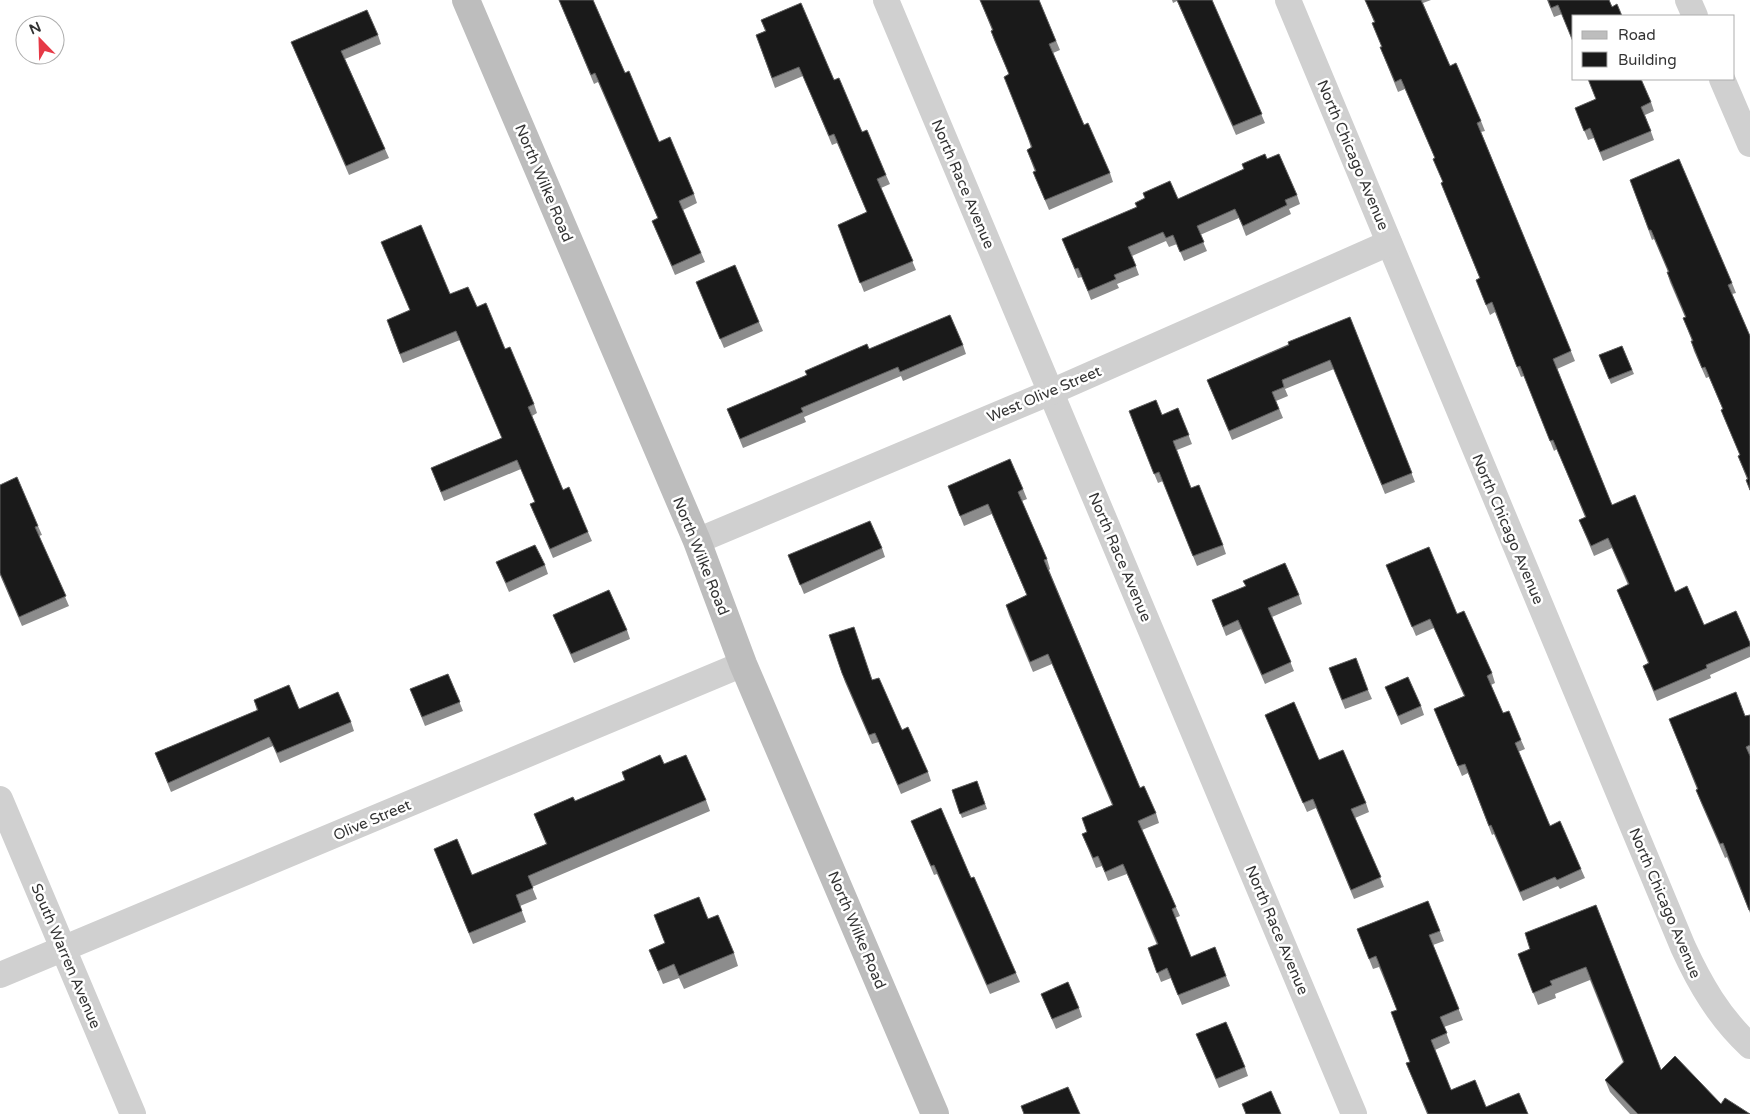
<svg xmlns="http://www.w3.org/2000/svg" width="1750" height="1114" font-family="'Varela Round',sans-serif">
	<rect width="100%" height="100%" fill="#fff"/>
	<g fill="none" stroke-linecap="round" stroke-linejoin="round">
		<g stroke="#d0d0d0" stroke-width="26">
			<path d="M 886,0 L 1354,1114"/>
			<path d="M 1288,0 L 1683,947 C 1700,984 1719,1017 1750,1046"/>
			<path d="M 1688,0 L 1695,16"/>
			<path d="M 1722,79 L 1750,144"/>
			<path d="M 697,541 L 1051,392 L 1389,243"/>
			<path d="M 0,799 L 133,1114"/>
			<path d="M 0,975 L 743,664"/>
		</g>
		<path stroke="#bdbdbd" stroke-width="28" d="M 466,0 L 697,541 L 743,664 L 935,1114"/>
	</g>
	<g fill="#8c8c8c">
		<path d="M 559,0 L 593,0 L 625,73 L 659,142 L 694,194 L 697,203 L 683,210 L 705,262 L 675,275 L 652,221 L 658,219 L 598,82 L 594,84 Z"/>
		<path d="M 980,0 L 1039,0 L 1060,50 L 1053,53 L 1084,125 L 1110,173 L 1113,182 L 1049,210 L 1033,172 L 1035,172 L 1027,150 L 1031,148 L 1009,74 L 994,40 L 991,31 L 992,30 Z"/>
		<path d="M 1172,0 L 1212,0 L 1265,123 L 1236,135 L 1177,1 L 1173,3 Z"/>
		<path d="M 1365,0 L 1431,0 L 1423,3 L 1450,66 L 1481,121 L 1485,131 L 1481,132 L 1575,361 L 1557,369 L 1612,505 L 1675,592 L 1704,625 L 1750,643 L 1750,657 L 1710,675 L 1711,678 L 1657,701 L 1643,666 L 1648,663 L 1617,590 L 1628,585 L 1612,548 L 1594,556 L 1579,520 L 1585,517 L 1557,449 L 1554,451 L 1524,376 L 1521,377 L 1495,312 L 1490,315 L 1476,280 L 1480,279 L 1445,193 L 1441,183 L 1443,182 L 1433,159 L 1435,158 L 1405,89 L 1398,92 L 1380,47 L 1382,47 L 1372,23 L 1374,22 Z"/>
		<path d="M 1547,0 L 1609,0 L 1612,7 L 1622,16 L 1562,14 L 1554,17 Z"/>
		<path d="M 761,20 L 834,80 L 886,175 L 890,184 L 881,188 L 916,270 L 864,292 L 838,225 L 867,212 L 837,143 L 832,145 L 803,76 L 775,88 L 756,35 L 765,31 Z"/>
		<path d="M 378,35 L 381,44 L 345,59 L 389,158 L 349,175 L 291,42 Z"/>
		<path d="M 1596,100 L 1651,102 L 1654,111 L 1645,115 L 1654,140 L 1603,161 L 1594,138 L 1588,140 L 1575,108 Z"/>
		<path d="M 1267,159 L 1297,195 L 1300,204 L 1289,209 L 1291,214 L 1246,236 L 1239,218 L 1200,235 L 1207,251 L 1184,261 L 1177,244 L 1169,247 L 1166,241 L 1132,256 L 1139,275 L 1117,284 L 1119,288 L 1091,300 L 1082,277 L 1078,278 L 1062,239 L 1178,199 Z"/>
		<path d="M 1630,180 L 1732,283 L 1736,293 L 1732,294 L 1750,336 L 1750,491 L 1746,480 L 1747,479 L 1738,456 L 1740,455 L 1725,420 L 1721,410 L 1723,410 L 1709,377 L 1706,378 L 1694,351 L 1691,341 L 1692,341 L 1683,318 L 1685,317 L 1670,282 L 1667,272 L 1668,272 L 1654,239 L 1652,240 Z"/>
		<path d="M 381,242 L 450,294 L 477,307 L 505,349 L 534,404 L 537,413 L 532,416 L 563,490 L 588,532 L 592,541 L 553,558 L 530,504 L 535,502 L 521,469 L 444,501 L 431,468 L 502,438 L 460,340 L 403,363 L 390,329 L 410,310 Z"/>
		<path d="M 696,282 L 759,322 L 763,331 L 724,348 Z"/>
		<path d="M 1350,317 L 1415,482 L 1385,494 L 1334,369 L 1285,389 L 1288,396 L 1276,401 L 1283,418 L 1232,440 L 1207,380 Z"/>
		<path d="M 963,345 L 966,354 L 903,381 L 901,376 L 804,417 L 806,422 L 743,448 L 727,409 L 869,349 Z"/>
		<path d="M 1622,346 L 1634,374 L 1611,384 L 1599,355 Z"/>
		<path d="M 1178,408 L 1192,444 L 1177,450 L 1191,488 L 1223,545 L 1226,554 L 1197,566 L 1163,481 L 1158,483 L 1132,420 L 1162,415 Z"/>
		<path d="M 0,485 L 38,526 L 42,535 L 39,536 L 69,606 L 22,626 L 0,575 Z"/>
		<path d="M 948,486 L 1023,489 L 1027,499 L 1022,501 L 1047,559 L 1050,569 L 1049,570 L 1140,788 L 1156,813 L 1159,823 L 1142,830 L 1176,907 L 1180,916 L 1175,918 L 1191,957 L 1226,976 L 1230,986 L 1182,1005 L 1171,978 L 1161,982 L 1148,948 L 1157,945 L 1127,874 L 1108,881 L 1102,866 L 1096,868 L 1082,834 L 1087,832 L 1082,818 L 1112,805 L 1052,664 L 1033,672 L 1009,615 L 1006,605 L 1027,596 L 992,514 L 964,526 Z"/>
		<path d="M 882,548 L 885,557 L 804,594 L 788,555 Z"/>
		<path d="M 496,562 L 545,565 L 548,574 L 509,592 Z"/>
		<path d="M 1386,565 L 1457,614 L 1492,673 L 1495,683 L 1491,685 L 1503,713 L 1521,740 L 1525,749 L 1518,752 L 1550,826 L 1581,869 L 1585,878 L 1560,889 L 1558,886 L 1523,901 L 1494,834 L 1492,835 L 1468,773 L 1462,776 L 1434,709 L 1464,696 L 1434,628 L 1416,636 Z"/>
		<path d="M 1299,595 L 1302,604 L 1272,617 L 1294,671 L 1265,684 L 1241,629 L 1226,636 L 1212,600 Z"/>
		<path d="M 553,615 L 627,630 L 630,639 L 574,663 Z"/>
		<path d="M 829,635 L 872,680 L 928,772 L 931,781 L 901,794 L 879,742 L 872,744 L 845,682 Z"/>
		<path d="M 448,674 L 463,711 L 425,726 L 410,689 Z"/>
		<path d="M 1332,677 L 1368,690 L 1372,699 L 1345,709 Z"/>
		<path d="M 1385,687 L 1421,706 L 1424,715 L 1401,725 Z"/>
		<path d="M 254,700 L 299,709 L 351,722 L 354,731 L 280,763 L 273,746 L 171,792 L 155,753 L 257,711 Z"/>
		<path d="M 1265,715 L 1319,760 L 1366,803 L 1369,812 L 1355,818 L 1384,887 L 1354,899 L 1316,808 L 1307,812 Z"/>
		<path d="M 1750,715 L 1750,913 L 1727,857 L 1725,858 L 1701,803 L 1696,790 L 1697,789 L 1669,719 L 1745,716 Z"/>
		<path d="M 664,764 L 706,800 L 710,811 L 532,887 L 537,899 L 520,906 L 526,922 L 473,944 L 434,849 L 472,875 L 546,844 L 534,814 L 575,801 L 625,780 L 622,772 Z"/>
		<path d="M 977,781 L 987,809 L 962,818 L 952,790 Z"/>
		<path d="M 911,821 L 971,878 L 1016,973 L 1020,982 L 990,994 L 937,874 L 934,875 Z"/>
		<path d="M 1428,901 L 1444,941 L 1433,945 L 1463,1020 L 1444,1027 L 1450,1043 L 1435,1050 L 1451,1090 L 1486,1107 L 1528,1114 L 1427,1114 L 1406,1063 L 1410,1062 L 1397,1010 L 1379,967 L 1373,969 L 1357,929 Z"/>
		<path d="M 1596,905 L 1661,1070 L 1721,1104 L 1750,1114 L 1630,1114 L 1610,1092 L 1605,1080 L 1623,1062 L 1590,980 L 1555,994 L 1556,998 L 1538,1005 L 1518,954 L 1530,949 Z"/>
		<path d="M 654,915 L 708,919 L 734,953 L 738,966 L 684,989 L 679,978 L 663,984 L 649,950 L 665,943 Z"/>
		<path d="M 1041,994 L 1079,1008 L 1082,1017 L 1056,1029 Z"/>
		<path d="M 1196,1034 L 1245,1067 L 1248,1076 L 1219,1088 Z"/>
	</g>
	<g fill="#1a1a1a" stroke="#5f5f5f">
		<path d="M 559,0 L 593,0 L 625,73 L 629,71 L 659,142 L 670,137 L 694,194 L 679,201 L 701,253 L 672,266 L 652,221 L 658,218 L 595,73 L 591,75 Z"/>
		<path d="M 980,0 L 1039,0 L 1056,41 L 1049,44 L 1084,125 L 1088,123 L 1110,173 L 1045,200 L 1033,172 L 1036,171 L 1027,150 L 1032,147 L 1004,77 L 1009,74 L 991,31 L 993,30 Z"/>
		<path d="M 1177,0 L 1212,0 L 1262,114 L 1233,126 Z"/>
		<path d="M 1365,0 L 1421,0 L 1450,66 L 1456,63 L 1481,121 L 1477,123 L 1571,351 L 1553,359 L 1612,505 L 1635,495 L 1675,592 L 1687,586 L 1704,625 L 1736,611 L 1750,643 L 1750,646 L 1706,665 L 1707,668 L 1654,691 L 1643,666 L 1649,663 L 1617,590 L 1629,584 L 1608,538 L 1591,546 L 1579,520 L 1586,517 L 1553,440 L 1550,441 L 1520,366 L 1517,367 L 1492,302 L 1486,305 L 1476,280 L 1480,278 L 1441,183 L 1443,182 L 1433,159 L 1435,158 L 1401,79 L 1395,82 L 1380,47 L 1382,47 L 1372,23 L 1375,22 Z"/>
		<path d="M 1548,0 L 1609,0 L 1612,7 L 1617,4 L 1622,16 L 1574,16 L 1574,44 L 1558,5 L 1551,8 Z"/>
		<path d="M 801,3 L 834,80 L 839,78 L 862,132 L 867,130 L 886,175 L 877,179 L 913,261 L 860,283 L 838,225 L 867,212 L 834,134 L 829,136 L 799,67 L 772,78 L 756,35 L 766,31 L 761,20 Z"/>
		<path d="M 367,10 L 378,35 L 341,51 L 385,149 L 346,166 L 291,42 Z"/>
		<path d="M 1588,79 L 1641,79 L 1651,102 L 1641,107 L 1651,131 L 1600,152 L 1590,128 L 1584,131 L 1575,108 L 1596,99 Z"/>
		<path d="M 1265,154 L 1267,159 L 1279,154 L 1297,195 L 1285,200 L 1287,205 L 1243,226 L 1235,209 L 1197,226 L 1204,242 L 1180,252 L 1173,235 L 1166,238 L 1163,232 L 1128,247 L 1136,266 L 1114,275 L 1116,279 L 1088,291 L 1078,268 L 1075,269 L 1062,239 L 1137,207 L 1135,203 L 1145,198 L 1143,193 L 1170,181 L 1178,199 L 1244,169 L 1242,164 Z"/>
		<path d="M 1679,159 L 1732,283 L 1728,285 L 1750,336 L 1750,490 L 1746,480 L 1748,479 L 1738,456 L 1740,455 L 1721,410 L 1723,409 L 1705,367 L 1702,368 L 1691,341 L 1693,341 L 1683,318 L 1686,317 L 1667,272 L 1669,272 L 1651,230 L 1649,230 L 1630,180 Z"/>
		<path d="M 421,225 L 450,294 L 468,287 L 477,307 L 486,303 L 505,349 L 510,347 L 534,404 L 528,407 L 563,490 L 569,487 L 588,532 L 550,549 L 530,504 L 535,502 L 517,460 L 441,492 L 431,468 L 502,438 L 456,331 L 400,354 L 387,320 L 410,310 L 381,242 Z"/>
		<path d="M 735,265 L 759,322 L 720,339 L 696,282 Z"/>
		<path d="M 950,315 L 963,345 L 900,372 L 898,367 L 801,408 L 803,412 L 740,439 L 727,409 L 807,375 L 805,371 L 867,344 L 869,349 Z"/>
		<path d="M 1350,317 L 1412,473 L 1382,485 L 1330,360 L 1282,380 L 1284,387 L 1272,392 L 1279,409 L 1229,431 L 1207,380 L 1289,345 L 1288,342 Z"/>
		<path d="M 1622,346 L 1632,370 L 1609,379 L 1599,355 Z"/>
		<path d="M 1156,400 L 1162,415 L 1178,408 L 1189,435 L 1173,441 L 1191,488 L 1199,485 L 1223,545 L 1193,556 L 1159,472 L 1154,474 L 1129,411 Z"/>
		<path d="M 1010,459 L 1023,489 L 1018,492 L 1047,559 L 1044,560 L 1140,788 L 1144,786 L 1156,813 L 1138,821 L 1176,907 L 1172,909 L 1191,957 L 1215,947 L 1226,976 L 1178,995 L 1167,968 L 1157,973 L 1148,948 L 1158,944 L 1123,864 L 1105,872 L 1098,856 L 1093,858 L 1082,834 L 1087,832 L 1082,818 L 1113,805 L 1048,654 L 1030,662 L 1006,605 L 1027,595 L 988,504 L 960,516 L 948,486 Z"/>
		<path d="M 17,477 L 38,526 L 35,527 L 66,596 L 19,617 L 0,573 L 0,485 Z"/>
		<path d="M 870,521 L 882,548 L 800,585 L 788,555 Z"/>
		<path d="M 535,545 L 545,565 L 506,583 L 496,562 Z"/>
		<path d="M 1429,547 L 1457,614 L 1464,611 L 1492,673 L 1487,676 L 1503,713 L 1509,711 L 1521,740 L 1515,743 L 1550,826 L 1560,821 L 1581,869 L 1557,880 L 1555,877 L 1520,892 L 1491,825 L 1489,826 L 1465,764 L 1458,766 L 1434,709 L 1465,696 L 1430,619 L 1412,627 L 1386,565 Z"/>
		<path d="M 1285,563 L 1299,595 L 1268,608 L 1291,662 L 1262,675 L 1238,620 L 1223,627 L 1212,600 L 1246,586 L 1243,581 Z"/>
		<path d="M 609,590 L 627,630 L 571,654 L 553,615 Z"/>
		<path d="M 854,627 L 872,680 L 879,678 L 902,730 L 908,727 L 928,772 L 898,785 L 875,733 L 869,735 L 842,673 L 829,635 Z"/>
		<path d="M 1356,658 L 1368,690 L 1342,700 L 1329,668 Z"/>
		<path d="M 448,674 L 460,702 L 422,717 L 410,689 Z"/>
		<path d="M 1408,677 L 1421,706 L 1398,716 L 1385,687 Z"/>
		<path d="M 289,685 L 299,709 L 338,692 L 351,722 L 277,753 L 269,737 L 168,783 L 155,753 L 258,710 L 254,700 Z"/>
		<path d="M 1736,692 L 1745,716 L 1750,715 L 1750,745 L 1746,747 L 1750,756 L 1750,910 L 1749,910 L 1723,843 L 1720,844 L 1696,790 L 1698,789 L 1669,719 Z"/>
		<path d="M 1294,702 L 1319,760 L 1343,750 L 1366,803 L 1351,809 L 1381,877 L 1351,890 L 1313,799 L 1303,803 L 1265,715 Z"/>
		<path d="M 660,755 L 664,764 L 686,755 L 706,800 L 528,876 L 533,888 L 516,895 L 522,911 L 469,933 L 434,849 L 457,839 L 472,875 L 547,844 L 534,814 L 573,797 L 575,801 L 625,780 L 622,772 Z"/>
		<path d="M 977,781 L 985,804 L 960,814 L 952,790 Z"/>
		<path d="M 941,808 L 971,878 L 974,877 L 1016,973 L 987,985 L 934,865 L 931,866 L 911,821 Z"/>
		<path d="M 699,897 L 708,919 L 718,915 L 734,953 L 679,976 L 674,964 L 658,971 L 649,950 L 665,943 L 654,915 Z"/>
		<path d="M 1428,901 L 1440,931 L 1429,935 L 1459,1009 L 1440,1017 L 1447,1033 L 1431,1040 L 1451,1090 L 1475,1080 L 1486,1107 L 1519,1093 L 1528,1114 L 1428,1114 L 1406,1063 L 1410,1062 L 1391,1012 L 1397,1010 L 1376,956 L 1369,959 L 1357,929 Z"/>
		<path d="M 1596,905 L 1661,1070 L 1675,1056 L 1721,1104 L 1725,1098 L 1750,1114 L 1638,1114 L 1605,1080 L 1624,1062 L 1586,967 L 1550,981 L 1552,985 L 1533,993 L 1518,954 L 1530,949 L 1525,933 Z"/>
		<path d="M 1068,982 L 1079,1008 L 1052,1019 L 1041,994 Z"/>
		<path d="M 1226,1022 L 1245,1067 L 1216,1079 L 1196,1034 Z"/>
		<path d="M 1068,1087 L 1080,1114 L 1024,1114 L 1021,1106 Z"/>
		<path d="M 1271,1091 L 1281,1114 L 1246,1114 L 1242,1104 Z"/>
	</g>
	<g text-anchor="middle" stroke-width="5" stroke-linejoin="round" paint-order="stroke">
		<g font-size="15" fill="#333" stroke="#fff">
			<text transform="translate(1353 155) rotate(67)" y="5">North Chicago Avenue</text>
			<text transform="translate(544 183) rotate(67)" y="5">North Wilke Road</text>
			<text transform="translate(963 184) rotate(67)" y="5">North Race Avenue</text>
			<text transform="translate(1044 394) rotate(-23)" y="5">West Olive Street</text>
			<text transform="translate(1508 529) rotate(67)" y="5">North Chicago Avenue</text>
			<text transform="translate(701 556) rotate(68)" y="5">North Wilke Road</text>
			<text transform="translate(1120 557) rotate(67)" y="5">North Race Avenue</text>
			<text transform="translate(372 820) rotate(-23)" y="5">Olive Street</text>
			<text transform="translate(1665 903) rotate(67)" y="5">North Chicago Avenue</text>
			<text transform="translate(857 930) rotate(67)" y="5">North Wilke Road</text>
			<text transform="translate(1277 930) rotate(67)" y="5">North Race Avenue</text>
			<text transform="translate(66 956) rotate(67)" y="5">South Warren Avenue</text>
		</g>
	</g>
	<rect x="1572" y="15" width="162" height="65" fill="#ffffff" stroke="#adadad"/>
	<rect x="1582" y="31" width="25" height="8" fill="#bdbdbd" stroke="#adadad"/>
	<text x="1618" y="40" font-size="15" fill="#333333">Road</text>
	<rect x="1582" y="52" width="25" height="15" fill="#1a1a1a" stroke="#adadad"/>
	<text x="1618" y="65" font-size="15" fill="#333333">Building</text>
	<g transform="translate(40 40) rotate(337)"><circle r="24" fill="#ffffff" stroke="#adadad"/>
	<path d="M0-4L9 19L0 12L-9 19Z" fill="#e63946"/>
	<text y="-8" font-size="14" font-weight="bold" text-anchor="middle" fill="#333333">N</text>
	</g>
</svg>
